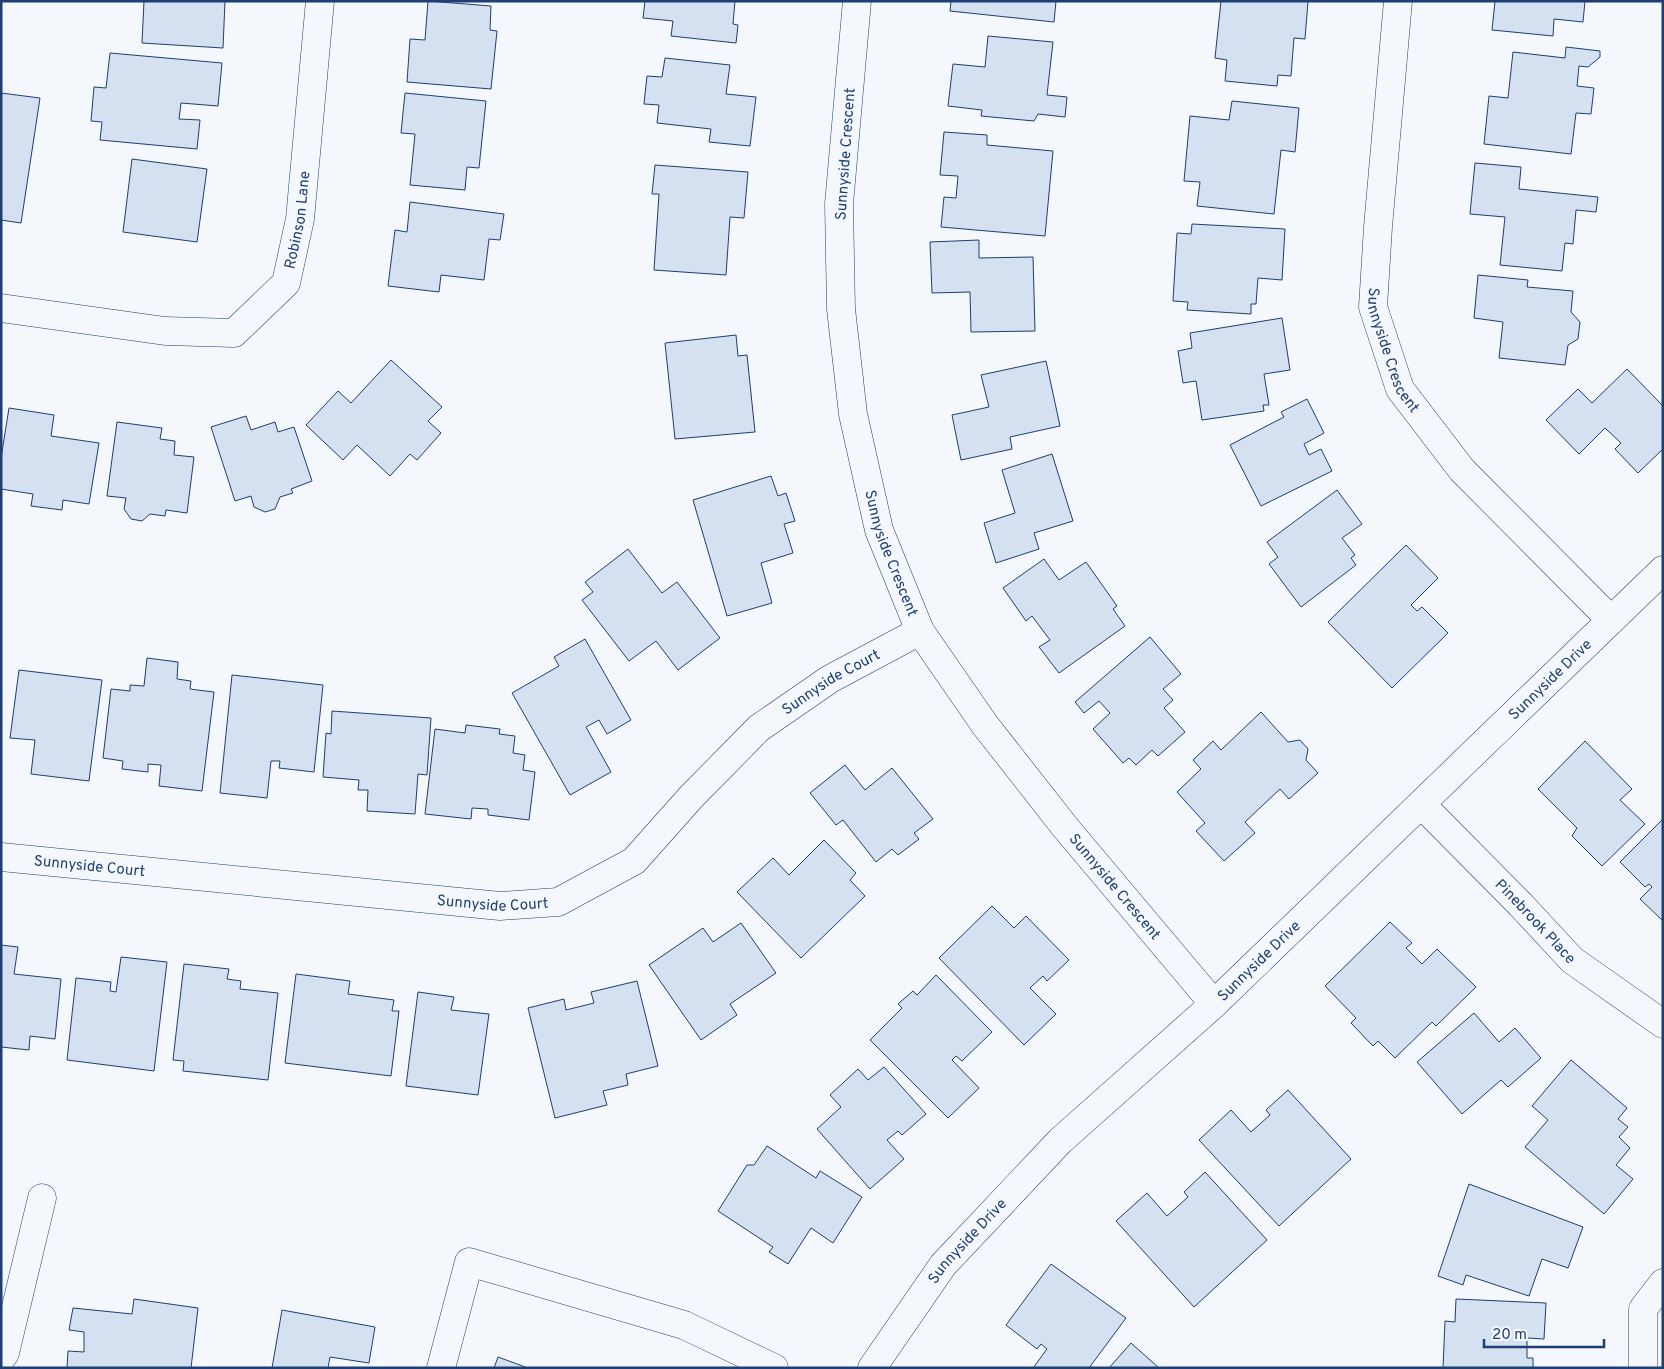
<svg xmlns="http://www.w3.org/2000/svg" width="1664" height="1369" font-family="Overpass,sans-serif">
	<rect width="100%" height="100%" fill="#f4f7fb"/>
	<g fill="#d5e0f0" stroke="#1d3f73">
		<path d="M 144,1 L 225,1 L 223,48 L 142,43 Z"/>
		<path d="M 428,1 L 491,6 L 490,30 L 497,31 L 491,89 L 407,82 L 410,39 L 425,40 Z"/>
		<path d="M 645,1 L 735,1 L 733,24 L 738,25 L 736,43 L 671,36 L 673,21 L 643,18 Z"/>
		<path d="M 951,1 L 1056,1 L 1054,22 L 950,11 Z"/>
		<path d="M 1221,1 L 1308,1 L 1305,39 L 1294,38 L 1291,76 L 1278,75 L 1277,86 L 1225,81 L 1227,60 L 1215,58 Z"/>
		<path d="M 1495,1 L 1585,1 L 1583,22 L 1554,19 L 1553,36 L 1492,30 Z"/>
		<path d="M 988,36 L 1053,42 L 1047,95 L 1067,97 L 1065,117 L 1038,114 L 1034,121 L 981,116 L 982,110 L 948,106 L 953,64 L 985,67 Z"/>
		<path d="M 1566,47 L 1600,51 L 1600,57 L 1588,67 L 1579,66 L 1577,86 L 1594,88 L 1591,114 L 1576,113 L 1571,154 L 1484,144 L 1489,96 L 1508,98 L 1513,52 L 1565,58 Z"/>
		<path d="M 110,53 L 222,63 L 218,106 L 181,103 L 179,119 L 200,120 L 197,149 L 100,140 L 102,122 L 91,121 L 94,87 L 106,88 Z"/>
		<path d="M 665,58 L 730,65 L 726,94 L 756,97 L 750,146 L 709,142 L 711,129 L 657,123 L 659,105 L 644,104 L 647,76 L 662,77 Z"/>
		<path d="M 1,93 L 40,98 L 21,223 L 1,220 Z"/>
		<path d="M 405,93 L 486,101 L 479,168 L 467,167 L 465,190 L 410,185 L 415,134 L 401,133 Z"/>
		<path d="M 1232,101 L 1299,108 L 1295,152 L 1281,150 L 1274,214 L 1197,206 L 1200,182 L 1184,181 L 1190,116 L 1229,120 Z"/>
		<path d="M 944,132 L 987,135 L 987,145 L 1053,151 L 1045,236 L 941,227 L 944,197 L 956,198 L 958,176 L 940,175 Z"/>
		<path d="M 132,159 L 207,169 L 197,242 L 123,232 Z"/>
		<path d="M 1475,163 L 1521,167 L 1519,189 L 1598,197 L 1596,212 L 1576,210 L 1573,244 L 1565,243 L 1562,271 L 1500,265 L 1505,217 L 1470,214 Z"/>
		<path d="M 655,165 L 748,172 L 744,218 L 730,217 L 726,275 L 654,270 L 659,194 L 652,194 Z"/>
		<path d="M 410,202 L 504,214 L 500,240 L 489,239 L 484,280 L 441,275 L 439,292 L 388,286 L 395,230 L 407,232 Z"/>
		<path d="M 1192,224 L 1285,229 L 1282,280 L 1258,278 L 1256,304 L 1251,304 L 1251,314 L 1187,310 L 1188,302 L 1173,301 L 1177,233 L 1191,234 Z"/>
		<path d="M 979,240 L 979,258 L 1033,257 L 1035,331 L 971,332 L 970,292 L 932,293 L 930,242 Z"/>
		<path d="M 1478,275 L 1528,280 L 1527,287 L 1573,291 L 1571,312 L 1580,322 L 1578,339 L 1568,345 L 1565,365 L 1499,358 L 1503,322 L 1474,318 Z"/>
		<path d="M 1282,318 L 1290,370 L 1264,374 L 1269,405 L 1263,405 L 1264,411 L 1202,420 L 1196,381 L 1183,383 L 1178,351 L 1192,348 L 1190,333 Z"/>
		<path d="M 736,335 L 738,356 L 747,355 L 755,432 L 675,439 L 665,343 Z"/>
		<path d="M 391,360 L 442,407 L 428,421 L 441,433 L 417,460 L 410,454 L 390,476 L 357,445 L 343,460 L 306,425 L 338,391 L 351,403 Z"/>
		<path d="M 1046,361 L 1060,426 L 1010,437 L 1012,449 L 961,460 L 952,415 L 989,407 L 981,375 Z"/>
		<path d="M 1627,369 L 1663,406 L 1663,449 L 1638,473 L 1615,449 L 1621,443 L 1605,428 L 1579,454 L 1546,420 L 1578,389 L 1592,403 Z"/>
		<path d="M 1307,399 L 1324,433 L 1304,444 L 1309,455 L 1321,449 L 1332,471 L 1261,506 L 1230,445 L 1284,417 L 1281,412 Z"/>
		<path d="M 9,408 L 54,415 L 51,436 L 99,443 L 89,504 L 63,500 L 62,510 L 31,506 L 33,494 L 1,489 L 1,458 Z"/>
		<path d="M 246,416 L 251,430 L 275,422 L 278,432 L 294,427 L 312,481 L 291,489 L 293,493 L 280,497 L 275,509 L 265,512 L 254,507 L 251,496 L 235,501 L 211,427 Z"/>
		<path d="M 117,422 L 162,428 L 160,439 L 175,441 L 174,455 L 194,457 L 187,513 L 166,510 L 165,516 L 150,514 L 142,521 L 131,519 L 124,509 L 126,498 L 107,496 Z"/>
		<path d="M 1052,454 L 1073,521 L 1034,533 L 1039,549 L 996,563 L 984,523 L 1015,513 L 1002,470 Z"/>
		<path d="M 771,476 L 778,496 L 786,493 L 795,521 L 784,524 L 793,553 L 761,563 L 772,603 L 727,616 L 693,500 Z"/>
		<path d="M 1337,490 L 1362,524 L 1342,538 L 1355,555 L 1351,558 L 1356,565 L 1301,607 L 1269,564 L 1278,557 L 1267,542 Z"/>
		<path d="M 1406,545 L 1438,578 L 1411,605 L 1417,611 L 1422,607 L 1448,633 L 1392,688 L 1328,622 Z"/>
		<path d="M 628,549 L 662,593 L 677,582 L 720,638 L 678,670 L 656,641 L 629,661 L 582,600 L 593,592 L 585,582 Z"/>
		<path d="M 1044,559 L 1059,580 L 1086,562 L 1117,606 L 1113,609 L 1125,626 L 1059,673 L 1039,647 L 1050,640 L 1032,616 L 1026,621 L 1003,588 Z"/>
		<path d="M 1150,637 L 1181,674 L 1163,689 L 1173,700 L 1164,708 L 1185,732 L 1158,756 L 1152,750 L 1136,765 L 1129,758 L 1123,763 L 1093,729 L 1110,713 L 1099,701 L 1084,713 L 1075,702 Z"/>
		<path d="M 585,639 L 631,720 L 607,734 L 599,720 L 586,727 L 611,772 L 570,795 L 512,693 L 559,666 L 554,657 Z"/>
		<path d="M 147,658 L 178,662 L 177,679 L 191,681 L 190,689 L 214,692 L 202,791 L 159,786 L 161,765 L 148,764 L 148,772 L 122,769 L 123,761 L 103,758 L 111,689 L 130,691 L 130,685 L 144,686 Z"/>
		<path d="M 19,670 L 102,680 L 89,781 L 31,774 L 35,740 L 10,738 Z"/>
		<path d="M 232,675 L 323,685 L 314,772 L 279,768 L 280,761 L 271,761 L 267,798 L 220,793 Z"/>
		<path d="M 332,711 L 431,718 L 427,775 L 418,774 L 415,814 L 367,811 L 368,790 L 358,790 L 359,780 L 323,777 L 326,733 L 331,734 Z"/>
		<path d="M 1261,712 L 1288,742 L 1300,740 L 1308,749 L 1306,760 L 1318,773 L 1289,799 L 1280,789 L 1245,822 L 1255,833 L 1224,861 L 1196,831 L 1205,823 L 1177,792 L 1201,769 L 1193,760 L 1213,741 L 1221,750 Z"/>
		<path d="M 466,725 L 500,729 L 499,734 L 515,736 L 513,753 L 525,755 L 523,770 L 535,772 L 529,820 L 488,815 L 488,809 L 472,808 L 471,819 L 425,814 L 435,729 L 465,733 Z"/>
		<path d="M 1585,741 L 1632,789 L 1620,800 L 1645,824 L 1602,866 L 1572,836 L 1577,828 L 1538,789 Z"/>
		<path d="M 845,765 L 865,790 L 892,768 L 933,819 L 914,833 L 919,839 L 898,855 L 892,849 L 876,862 L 843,820 L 836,825 L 810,793 Z"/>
		<path d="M 1663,819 L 1663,921 L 1640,899 L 1652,887 L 1649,884 L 1645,887 L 1620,862 Z"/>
		<path d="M 824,840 L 856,873 L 850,880 L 865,896 L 801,958 L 737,892 L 773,858 L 789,875 Z"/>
		<path d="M 992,906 L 1014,928 L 1026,916 L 1069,960 L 1047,981 L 1043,976 L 1030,988 L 1056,1014 L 1024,1045 L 939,958 Z"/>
		<path d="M 1390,922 L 1412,943 L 1406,948 L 1422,964 L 1437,949 L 1476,987 L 1436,1026 L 1432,1022 L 1395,1058 L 1378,1041 L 1373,1046 L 1351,1023 L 1356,1018 L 1325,986 Z"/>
		<path d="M 741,923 L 776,973 L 730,1004 L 737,1015 L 701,1040 L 649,965 L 703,928 L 713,942 Z"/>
		<path d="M 1,945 L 18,947 L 14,974 L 61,979 L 55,1039 L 30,1036 L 29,1050 L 1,1047 Z"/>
		<path d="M 121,957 L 167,962 L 154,1071 L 67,1060 L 76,978 L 111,982 L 110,991 L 116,992 Z"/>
		<path d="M 184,964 L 229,969 L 227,979 L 241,981 L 240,989 L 278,993 L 268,1080 L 183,1071 L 184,1061 L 173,1060 Z"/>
		<path d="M 296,974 L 350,981 L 348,994 L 394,1000 L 392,1011 L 399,1011 L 391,1076 L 285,1063 Z"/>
		<path d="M 936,975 L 992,1032 L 962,1061 L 956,1056 L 952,1060 L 979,1088 L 948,1118 L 870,1040 L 902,1008 L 898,1004 L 913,991 L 917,995 Z"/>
		<path d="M 637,981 L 658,1066 L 626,1074 L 628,1085 L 603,1091 L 607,1105 L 555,1118 L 528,1008 L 564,999 L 566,1010 L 594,1003 L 591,992 Z"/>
		<path d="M 418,992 L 454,997 L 451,1010 L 489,1014 L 478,1095 L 406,1086 Z"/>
		<path d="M 1474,1013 L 1499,1042 L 1515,1028 L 1541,1058 L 1508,1087 L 1501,1080 L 1462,1114 L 1417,1062 Z"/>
		<path d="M 1571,1060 L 1627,1108 L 1618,1119 L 1628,1127 L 1619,1137 L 1630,1148 L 1616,1165 L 1633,1179 L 1604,1214 L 1525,1147 L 1548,1120 L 1532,1106 Z"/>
		<path d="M 884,1067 L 926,1114 L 902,1135 L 898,1131 L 887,1140 L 904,1159 L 870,1189 L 817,1129 L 841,1107 L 830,1095 L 858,1069 L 868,1080 Z"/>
		<path d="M 1288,1090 L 1351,1159 L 1279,1226 L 1199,1140 L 1231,1110 L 1251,1132 L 1270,1115 L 1266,1110 Z"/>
		<path d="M 767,1146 L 816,1178 L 820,1171 L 862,1197 L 833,1243 L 811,1228 L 788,1264 L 769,1252 L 773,1247 L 718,1211 L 747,1165 L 754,1165 Z"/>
		<path d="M 1205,1172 L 1267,1240 L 1194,1307 L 1116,1221 L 1147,1193 L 1167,1216 L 1188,1197 L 1184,1192 Z"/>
		<path d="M 1469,1184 L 1583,1227 L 1568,1268 L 1542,1259 L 1529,1296 L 1466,1275 L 1463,1285 L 1438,1276 Z"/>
		<path d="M 1051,1264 L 1126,1318 L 1089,1368 L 1033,1368 L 1047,1349 L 1041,1344 L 1037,1349 L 1006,1325 Z"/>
		<path d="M 134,1299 L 198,1308 L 191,1368 L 67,1368 L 68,1351 L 84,1352 L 84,1332 L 69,1330 L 73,1308 L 132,1314 Z"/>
		<path d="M 1456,1299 L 1546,1303 L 1544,1339 L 1527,1338 L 1527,1358 L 1533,1358 L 1533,1368 L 1443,1368 L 1445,1321 L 1455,1322 Z"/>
		<path d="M 282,1310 L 375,1327 L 369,1363 L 330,1357 L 328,1368 L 272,1368 Z"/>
		<path d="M 1131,1343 L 1159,1368 L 1109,1368 Z"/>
		<path d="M 498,1357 L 528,1368 L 494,1368 Z"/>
	</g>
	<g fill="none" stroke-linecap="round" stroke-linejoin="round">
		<defs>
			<g id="minor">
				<path id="s1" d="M 857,1 L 839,204 L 841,309 L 853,414 L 879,530 L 920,631 L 985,725 L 1065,827 L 1214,1004"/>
				<path id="s2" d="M 1398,1 L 1378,227 L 1373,307 L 1400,389 L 1462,470 L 1611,620"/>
				<path id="s3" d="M 1,308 L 165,331 L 234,333 L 286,283 L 300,219 L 320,1"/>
				<path id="s4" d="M 1421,804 L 1521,905 L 1572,960 L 1663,1024"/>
				<path id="s5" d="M 1,857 L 500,906 L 558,902 L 634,861 L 691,797 L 759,728 L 830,679 L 920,631"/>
				<path d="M 1,1359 L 5,1353 L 42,1198"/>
				<path d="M 441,1368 L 469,1262 L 684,1325 L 774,1368"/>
				<path id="s6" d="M 872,1368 L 943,1265 L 1060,1141 L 1214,1004 L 1663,570"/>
				<path d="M 1643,1368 L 1643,1309 L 1663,1283"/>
			</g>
		</defs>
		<use href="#minor" stroke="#1d3f73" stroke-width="29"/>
		<use href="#minor" stroke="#f4f7fb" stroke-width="28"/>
	</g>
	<g text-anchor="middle" stroke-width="4" stroke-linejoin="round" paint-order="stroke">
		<g font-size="15" fill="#1d3f73" stroke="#f4f7fb">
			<text transform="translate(845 154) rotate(-86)" y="5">Sunnyside Crescent</text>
			<text dy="5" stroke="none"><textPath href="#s3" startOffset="371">Robinson Lane</textPath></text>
			<text dy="5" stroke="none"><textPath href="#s2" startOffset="354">Sunnyside Crescent</textPath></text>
			<text dy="5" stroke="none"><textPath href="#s1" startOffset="559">Sunnyside Crescent</textPath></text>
			<text dy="5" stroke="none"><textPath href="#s6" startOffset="969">Sunnyside Drive</textPath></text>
			<text dy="5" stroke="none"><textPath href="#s5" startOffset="914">Sunnyside Court</textPath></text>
			<text dy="5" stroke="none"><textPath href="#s5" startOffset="89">Sunnyside Court</textPath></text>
			<text dy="5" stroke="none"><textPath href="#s1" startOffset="964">Sunnyside Crescent</textPath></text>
			<text dy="5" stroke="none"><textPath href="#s5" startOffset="494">Sunnyside Court</textPath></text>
			<text dy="5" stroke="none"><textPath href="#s4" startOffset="164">Pinebrook Place</textPath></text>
			<text dy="5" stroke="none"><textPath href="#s6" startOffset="564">Sunnyside Drive</textPath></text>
			<text dy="5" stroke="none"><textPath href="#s6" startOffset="159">Sunnyside Drive</textPath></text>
		</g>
	</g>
	<rect width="1664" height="1369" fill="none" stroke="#1d3f73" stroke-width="5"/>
	<path d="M1484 1339v8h120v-8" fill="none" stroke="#1d3f73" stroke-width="2.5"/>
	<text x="1492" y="1339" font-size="15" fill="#1d3f73" stroke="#f4f7fb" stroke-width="4" paint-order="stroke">20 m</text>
</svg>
